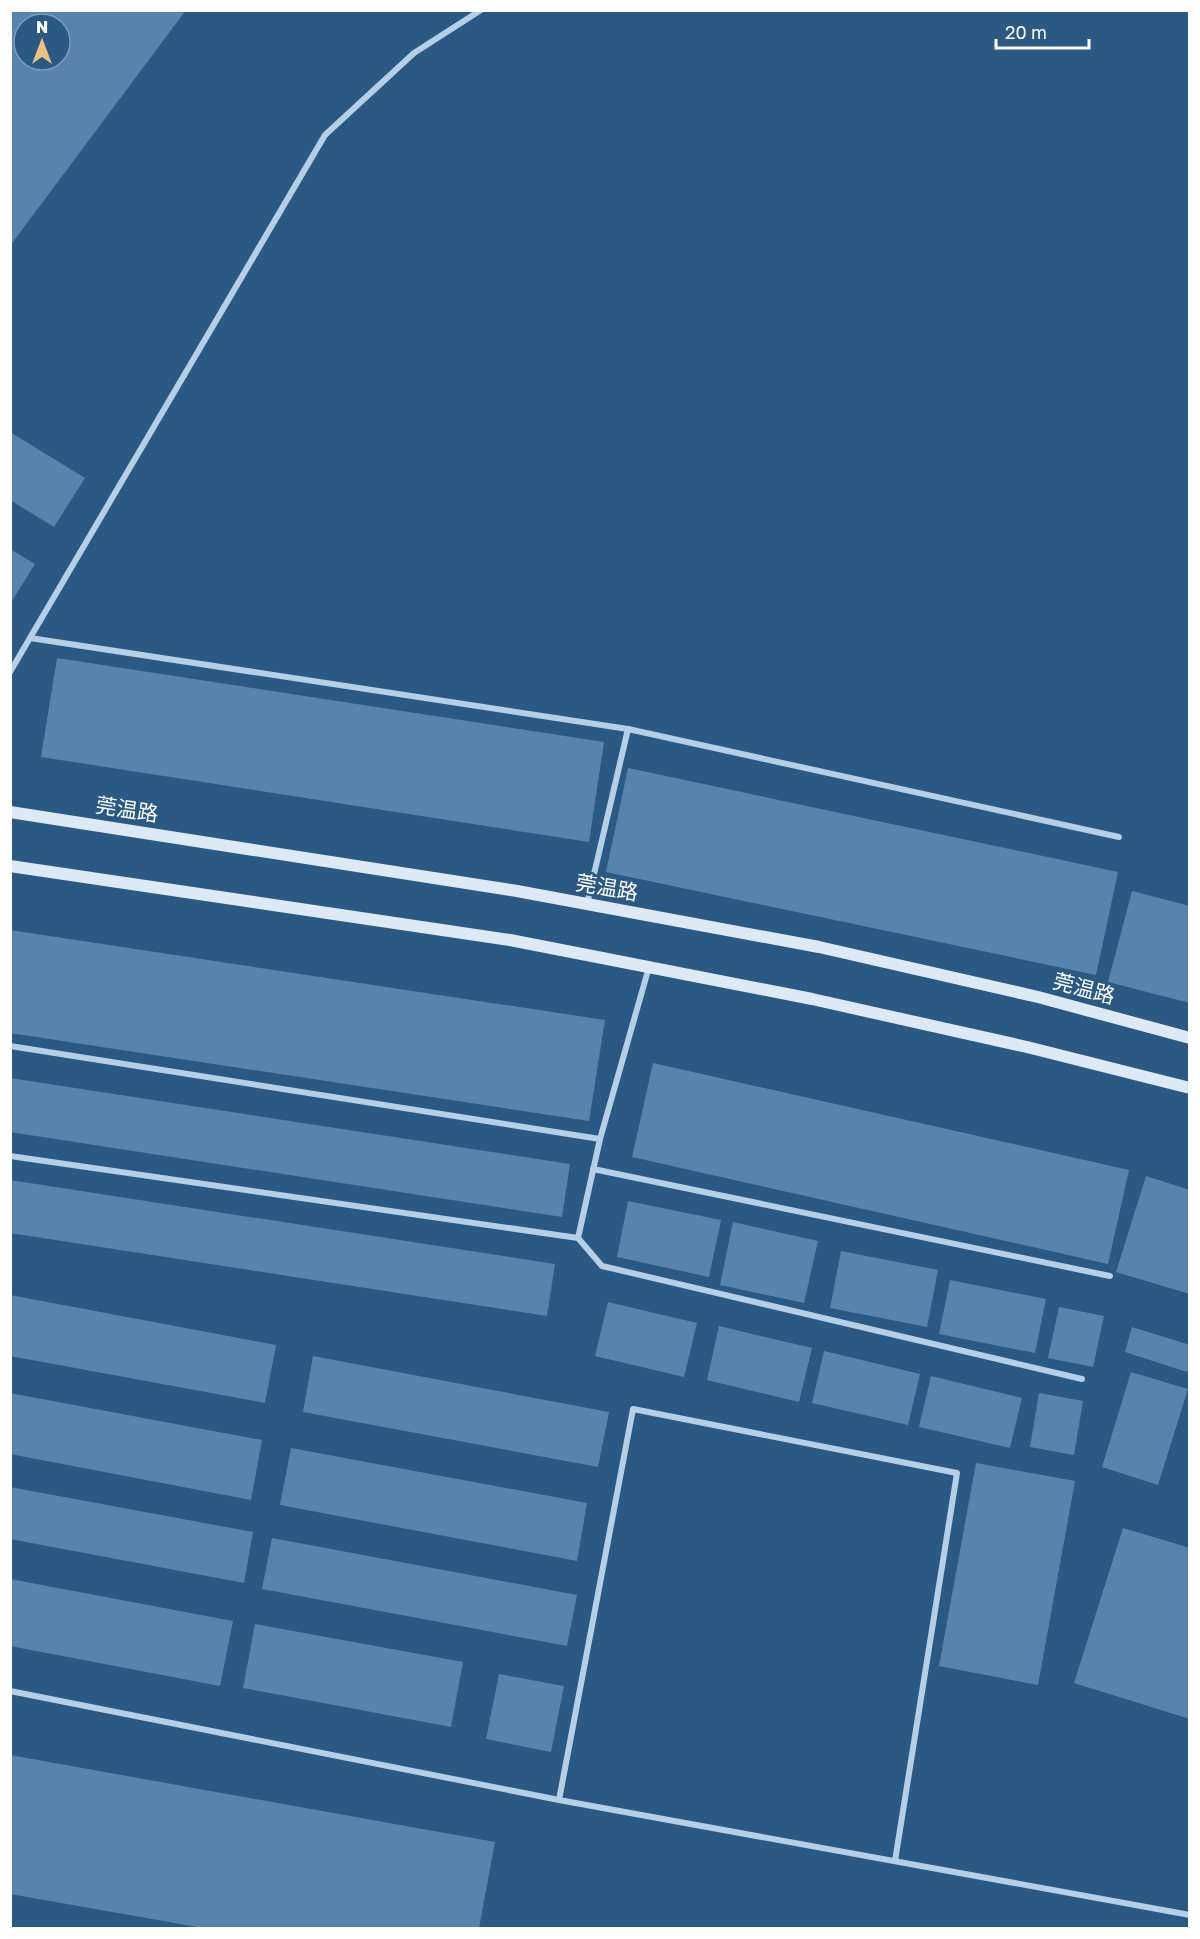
<svg xmlns="http://www.w3.org/2000/svg" width="1200" height="1939" font-family="'Golos Text','Noto Sans SC',sans-serif">
	<rect width="100%" height="100%" fill="#2a5983"/>
	<g fill="#5684ac" fill-rule="evenodd">
		<path d="M 10,10 L 186,10 L 10,246 ZM 24,24 L 60,24 L 60,60 L 24,60 Z"/>
		<path d="M 10,432 L 85,478 L 54,527 L 10,500 Z"/>
		<path d="M 10,549 L 35,564 L 10,604 Z"/>
		<path d="M 57,658 L 604,742 L 589,842 L 41,757 Z"/>
		<path d="M 628,768 L 1118,872 L 1096,975 L 606,872 Z"/>
		<path d="M 1132,891 L 1190,906 L 1190,1003 L 1108,982 Z"/>
		<path d="M 10,930 L 605,1020 L 589,1121 L 10,1033 Z"/>
		<path d="M 653,1063 L 1129,1170 L 1108,1264 L 632,1157 Z"/>
		<path d="M 10,1078 L 570,1164 L 562,1217 L 10,1132 Z"/>
		<path d="M 1146,1176 L 1190,1190 L 1190,1294 L 1116,1272 Z"/>
		<path d="M 10,1180 L 555,1264 L 547,1316 L 10,1233 Z"/>
		<path d="M 628,1201 L 721,1220 L 709,1277 L 617,1257 Z"/>
		<path d="M 733,1222 L 818,1241 L 804,1303 L 720,1285 Z"/>
		<path d="M 841,1251 L 938,1270 L 927,1327 L 830,1308 Z"/>
		<path d="M 950,1280 L 1046,1299 L 1035,1353 L 939,1334 Z"/>
		<path d="M 10,1295 L 276,1345 L 265,1403 L 10,1356 Z"/>
		<path d="M 608,1302 L 697,1323 L 684,1377 L 595,1356 Z"/>
		<path d="M 1059,1307 L 1104,1316 L 1093,1367 L 1048,1358 Z"/>
		<path d="M 719,1326 L 812,1348 L 799,1402 L 707,1380 Z"/>
		<path d="M 1132,1327 L 1190,1345 L 1190,1365 L 1187,1372 L 1125,1352 Z"/>
		<path d="M 824,1351 L 920,1374 L 908,1425 L 812,1403 Z"/>
		<path d="M 313,1356 L 609,1412 L 598,1467 L 303,1412 Z"/>
		<path d="M 1131,1372 L 1188,1389 L 1158,1485 L 1102,1467 Z"/>
		<path d="M 931,1376 L 1022,1398 L 1010,1448 L 919,1427 Z"/>
		<path d="M 10,1393 L 262,1440 L 251,1500 L 10,1454 Z"/>
		<path d="M 1039,1393 L 1083,1401 L 1074,1455 L 1030,1447 Z"/>
		<path d="M 291,1448 L 587,1503 L 577,1561 L 280,1505 Z"/>
		<path d="M 976,1463 L 1075,1481 L 1038,1685 L 939,1666 Z"/>
		<path d="M 10,1487 L 253,1532 L 244,1583 L 10,1539 Z"/>
		<path d="M 1123,1528 L 1190,1548 L 1190,1719 L 1074,1683 Z"/>
		<path d="M 272,1538 L 577,1595 L 567,1646 L 262,1589 Z"/>
		<path d="M 10,1579 L 233,1621 L 220,1686 L 10,1646 Z"/>
		<path d="M 255,1624 L 463,1662 L 451,1727 L 243,1688 Z"/>
		<path d="M 499,1674 L 564,1686 L 551,1752 L 486,1739 Z"/>
		<path d="M 10,1755 L 495,1842 L 479,1928 L 203,1928 L 10,1894 Z"/>
	</g>
	<g fill="none" stroke-linecap="round" stroke-linejoin="round">
		<g stroke="#b4cfe6" stroke-width="6">
			<path d="M 30,638 L 628,729 L 1119,837"/>
			<path d="M 10,672 L 325,135 L 414,53 L 481,10"/>
			<path d="M 587,904 L 628,729"/>
			<path d="M 10,1046 L 600,1139 L 578,1238 L 10,1156"/>
			<path d="M 600,1139 L 649,967"/>
			<path d="M 593,1169 L 1110,1276"/>
			<path d="M 578,1238 L 602,1266 L 1082,1379"/>
			<path d="M 10,1691 L 559,1800 L 1190,1915"/>
			<path d="M 559,1800 L 633,1409 L 957,1473 L 895,1861"/>
		</g>
		<g stroke="#ddeaf6" stroke-width="12">
			<path d="M 10,812 L 517,891 L 819,947 L 1038,997 L 1190,1038"/>
			<path d="M 10,866 L 510,940 L 812,999 L 1027,1047 L 1190,1088"/>
		</g>
	</g>
	<g text-anchor="middle" stroke-width="5" stroke-linejoin="round" paint-order="stroke">
		<g font-size="21" fill="#fff" stroke="#2a5983">
			<text transform="translate(127 810) rotate(9)" y="7">莞温路</text>
			<text transform="translate(607 888) rotate(10)" y="7">莞温路</text>
			<text transform="translate(1084 989) rotate(15)" y="7">莞温路</text>
		</g>
	</g>
	<rect width="1200" height="1939" fill="none" stroke="#ffffff" stroke-width="24"/>
	<g transform="translate(42 42)"><circle r="28" fill="#2a5983" stroke="#7f9bb5" stroke-width="1.5"/>
	<path d="M0-4.5L10 22L0 15L-10 22Z" fill="#edc27c"/>
	<text y="-9" font-size="16" font-weight="bold" text-anchor="middle" fill="#ffffff">N</text>
	</g>
	<path d="M996 39v9h93v-9" fill="none" stroke="#ffffff" stroke-width="3"/>
	<text x="1005" y="39" font-size="18" fill="#ffffff" stroke="#2a5983" stroke-width="4.5" paint-order="stroke">20 m</text>
</svg>
